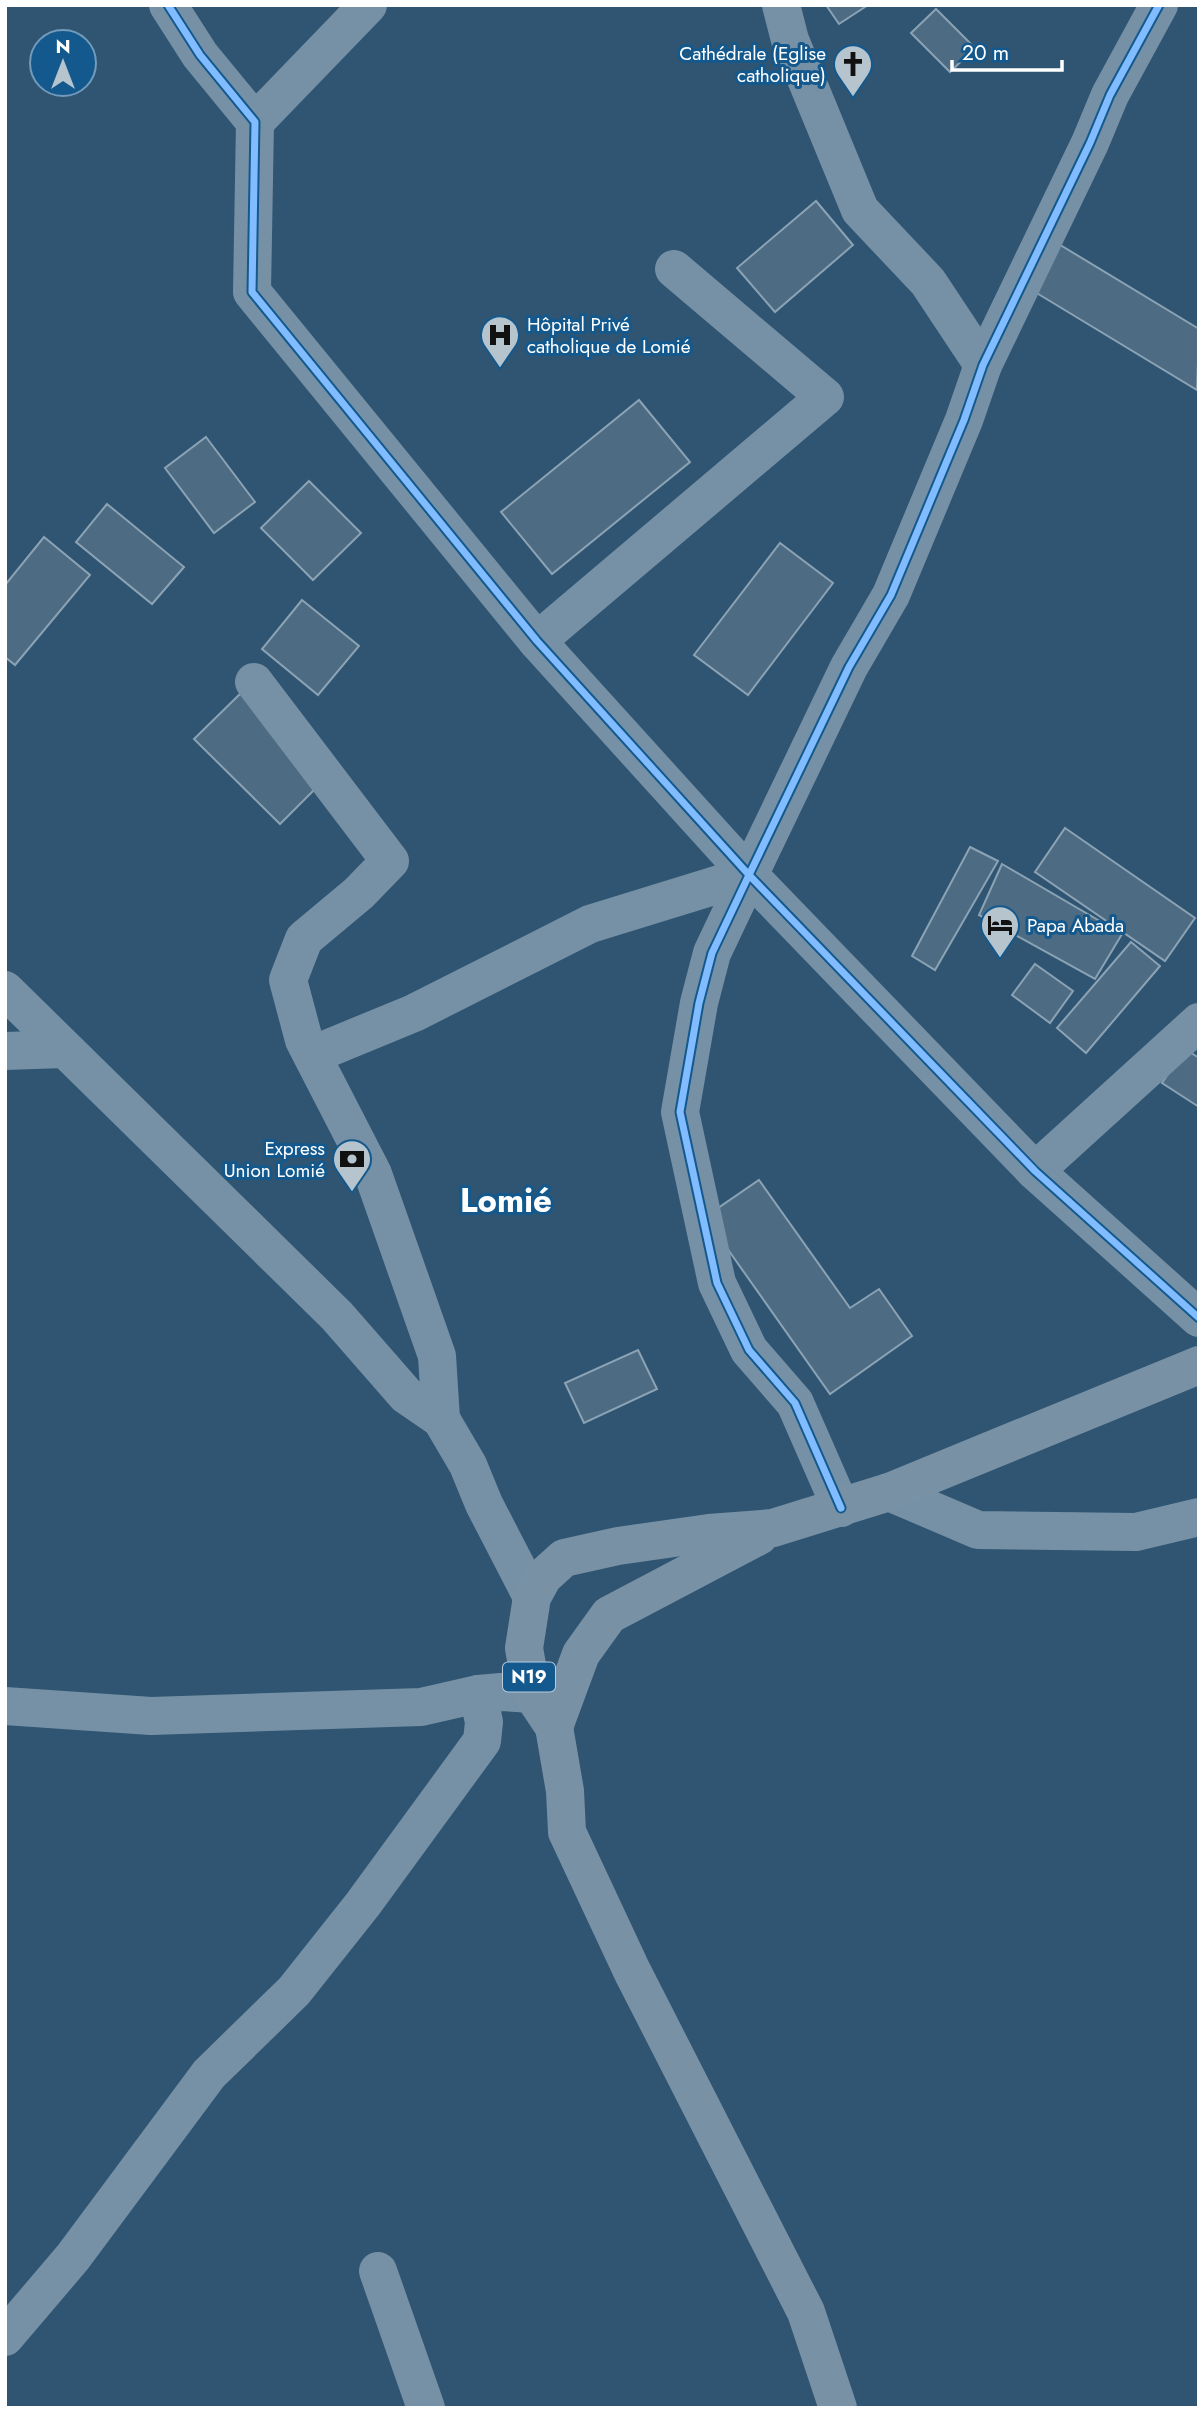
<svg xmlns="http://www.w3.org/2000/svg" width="1204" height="2413" font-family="Jost,sans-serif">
	<rect width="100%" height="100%" fill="#2f5572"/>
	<g fill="#4d6b82" stroke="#8ba3b4" stroke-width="2">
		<path d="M 826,5 L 868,5 L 839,24 Z"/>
		<path d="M 936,9 L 975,48 L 950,72 L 911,33 Z"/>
		<path d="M 816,201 L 853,245 L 775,312 L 737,268 Z"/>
		<path d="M 1057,243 L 1199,329 L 1197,390 L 1030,289 Z"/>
		<path d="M 639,400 L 690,462 L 552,574 L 501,512 Z"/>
		<path d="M 206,437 L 255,502 L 214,533 L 165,468 Z"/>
		<path d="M 309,481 L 361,533 L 313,580 L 261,528 Z"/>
		<path d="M 107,504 L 184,567 L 152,604 L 76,542 Z"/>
		<path d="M 44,537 L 90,575 L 15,665 L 5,657 L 5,585 Z"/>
		<path d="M 780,543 L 833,583 L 748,695 L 694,655 Z"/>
		<path d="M 302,600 L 359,646 L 318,695 L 262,649 Z"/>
		<path d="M 241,693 L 326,778 L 280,824 L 194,739 Z"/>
		<path d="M 1065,828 L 1195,918 L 1165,961 L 1035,872 Z"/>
		<path d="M 970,847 L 998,861 L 935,970 L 912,956 Z"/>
		<path d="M 1002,864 L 1122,934 L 1095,979 L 979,915 Z"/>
		<path d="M 1131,942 L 1160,966 L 1086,1053 L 1057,1028 Z"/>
		<path d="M 1035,964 L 1073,991 L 1050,1023 L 1012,995 Z"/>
		<path d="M 1185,1049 L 1199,1058 L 1199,1107 L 1162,1083 Z"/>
		<path d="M 759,1180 L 850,1308 L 879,1289 L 912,1336 L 830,1394 L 705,1217 Z"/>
		<path d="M 638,1350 L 657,1389 L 584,1423 L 565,1383 Z"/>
	</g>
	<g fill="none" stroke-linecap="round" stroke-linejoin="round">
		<g stroke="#7691a5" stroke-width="38">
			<path d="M 168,5 L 200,55 L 255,122 L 252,292 L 537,641 L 749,875 L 1035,1171 L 1199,1318"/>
			<path d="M 781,5 L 790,40 L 860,210 L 928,282 L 983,365"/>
			<path d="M 255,122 L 368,5"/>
			<path d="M 537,641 L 825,397 L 674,269"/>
			<path d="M 254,682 L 390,861 L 359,893 L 304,939 L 288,980 L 304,1040 L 373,1174 L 437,1356 L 441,1419"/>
			<path d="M 5,990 L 337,1316 L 406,1395 L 441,1419 L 468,1465 L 484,1504 L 532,1597"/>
			<path d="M 5,1051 L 64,1049"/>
			<path d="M 312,1055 L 414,1013 L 590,924 L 749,875"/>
			<path d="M 1035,1171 L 1199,1022"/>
			<path d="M 889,1492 L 978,1530 L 1136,1532 L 1199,1517"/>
			<path d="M 841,1508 L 795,1403 L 749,1350 L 717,1283 L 680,1112 L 699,1003 L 712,953 L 749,875 L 849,667 L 891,595 L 964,420 L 983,365 L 1090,143 L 1110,95 L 1159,5"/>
			<path d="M 5,1706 L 151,1716 L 421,1707 L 478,1694 L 501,1692 L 532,1694"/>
			<path d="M 378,2271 L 426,2408"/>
			<path d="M 5,2337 L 73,2257 L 209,2074 L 294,1991 L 363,1904 L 482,1741 L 484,1722 L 478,1694"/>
		</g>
		<g stroke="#7991a5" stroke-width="38">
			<path d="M 554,1727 L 581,1654 L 609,1615 L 759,1536"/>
			<path d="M 838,2408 L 806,2312 L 632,1971 L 567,1832 L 565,1791 L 554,1727 L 532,1694 L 524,1648 L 532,1597 L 543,1577 L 564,1558 L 618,1546 L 709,1533 L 773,1528 L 889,1492 L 1199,1365"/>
		</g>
		<defs>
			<g id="cycleway">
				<path d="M 168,5 L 200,55 L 255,122 L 252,292 L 537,641 L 749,875 L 1035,1171 L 1199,1318"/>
				<path d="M 841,1508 L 795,1403 L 749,1350 L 717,1283 L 680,1112 L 699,1003 L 712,953 L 749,875 L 849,667 L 891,595 L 964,420 L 983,365 L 1090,143 L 1110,95 L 1159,5"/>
			</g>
		</defs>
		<use href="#cycleway" stroke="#14598d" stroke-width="11"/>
		<use href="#cycleway" stroke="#80bcff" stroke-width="7"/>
	</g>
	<defs>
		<symbol id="church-pin" viewBox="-11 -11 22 30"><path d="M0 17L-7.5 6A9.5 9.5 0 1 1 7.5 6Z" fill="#b6c4ce" stroke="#14598d"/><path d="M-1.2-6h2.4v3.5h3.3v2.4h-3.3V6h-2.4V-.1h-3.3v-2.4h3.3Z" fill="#111"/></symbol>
		<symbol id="hospital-pin" viewBox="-11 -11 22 30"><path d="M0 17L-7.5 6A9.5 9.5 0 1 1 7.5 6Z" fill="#b6c4ce" stroke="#14598d"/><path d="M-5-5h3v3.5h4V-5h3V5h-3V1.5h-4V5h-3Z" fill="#111"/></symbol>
		<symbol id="hotel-pin" viewBox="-11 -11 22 30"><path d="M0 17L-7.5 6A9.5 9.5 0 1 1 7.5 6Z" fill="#b6c4ce" stroke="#14598d"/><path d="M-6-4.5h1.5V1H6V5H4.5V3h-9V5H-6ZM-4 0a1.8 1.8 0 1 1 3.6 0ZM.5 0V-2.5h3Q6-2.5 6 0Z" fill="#111"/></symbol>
		<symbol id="bank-pin" viewBox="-11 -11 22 30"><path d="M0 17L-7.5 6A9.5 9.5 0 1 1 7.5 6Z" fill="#b6c4ce" stroke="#14598d"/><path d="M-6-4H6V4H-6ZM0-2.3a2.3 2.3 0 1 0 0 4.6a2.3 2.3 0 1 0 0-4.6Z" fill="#111"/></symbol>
	</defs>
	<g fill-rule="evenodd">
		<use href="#church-pin" x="831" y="42" width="44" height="60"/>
		<use href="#hospital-pin" x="478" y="313" width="44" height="60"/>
		<use href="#hotel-pin" x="978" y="903" width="44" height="60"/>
		<use href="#bank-pin" x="330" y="1137" width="44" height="60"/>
	</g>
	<g text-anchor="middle" stroke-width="6" stroke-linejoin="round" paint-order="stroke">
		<rect fill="#14598d" stroke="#b8cddd" stroke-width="2" x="503" y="1662.5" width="52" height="29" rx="5"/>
		<g font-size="18" font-weight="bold" fill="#fff">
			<text x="529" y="1683">N19</text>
		</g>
		<g font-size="19" fill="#fff" stroke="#14598d" text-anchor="end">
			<text x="826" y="60">Cathédrale (Eglise<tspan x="826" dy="22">catholique)</tspan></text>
			<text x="527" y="331" text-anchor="start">Hôpital Privé<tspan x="527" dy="22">catholique de Lomié</tspan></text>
			<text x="1027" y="932" text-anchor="start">Papa Abada</text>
			<text x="325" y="1155">Express<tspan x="325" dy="22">Union Lomié</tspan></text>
		</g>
		<g font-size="33" font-weight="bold" fill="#fff" stroke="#14598d">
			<text x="506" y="1212">Lomié</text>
		</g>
	</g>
	<rect width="1204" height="2413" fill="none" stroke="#ffffff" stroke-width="14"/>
	<g transform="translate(63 63)"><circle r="33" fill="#14598d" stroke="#729bbb" stroke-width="2"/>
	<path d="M0-5L12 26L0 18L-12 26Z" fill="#b6c4ce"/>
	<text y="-10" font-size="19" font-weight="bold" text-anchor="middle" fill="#ffffff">N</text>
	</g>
	<path d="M952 60v10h110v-10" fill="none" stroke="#ffffff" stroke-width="3.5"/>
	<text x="962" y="60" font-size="21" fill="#ffffff" stroke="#14598d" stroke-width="5" paint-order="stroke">20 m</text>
</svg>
